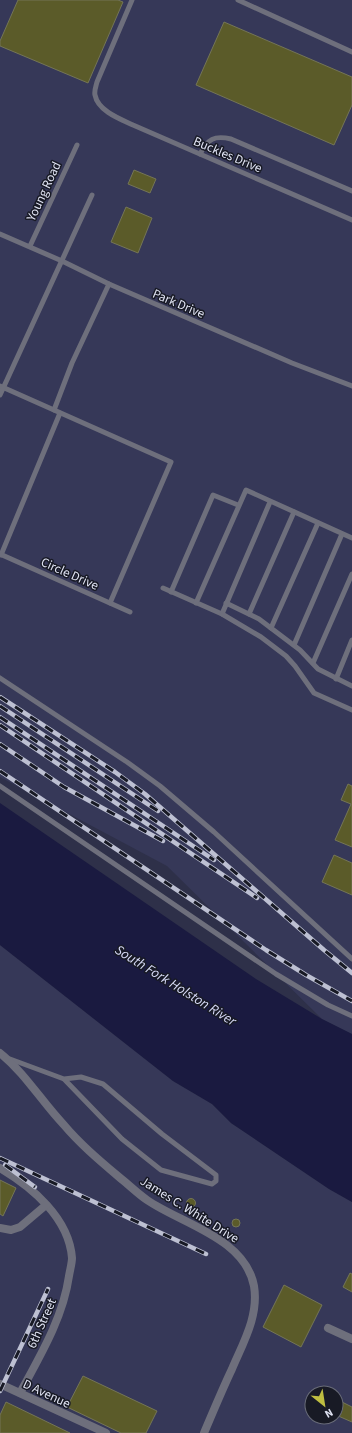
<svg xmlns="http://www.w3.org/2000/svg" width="352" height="1433" font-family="'Source Sans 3',sans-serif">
	<rect width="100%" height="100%" fill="#2e3049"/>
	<g fill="#363858" fill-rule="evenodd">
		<path d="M 0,0 L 352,0 L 352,1034 L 322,1019 L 167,866 L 0,777 Z"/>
		<path d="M 0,945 L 173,1081 L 212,1104 L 231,1123 L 329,1189 L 352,1202 L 352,1433 L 0,1433 ZM 312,1393 L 336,1393 L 336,1417 L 312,1417 Z"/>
	</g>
	<path fill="#1a1a40" d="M 0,803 L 256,979 L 322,1019 L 352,1034 L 352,1202 L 329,1189 L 231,1123 L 212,1104 L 173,1081 L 0,945 Z"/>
	<g fill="#5b5b29" stroke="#747557">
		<path d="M 18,0 L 118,0 L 123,2 L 88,83 L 0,46 L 0,41 Z"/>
		<path d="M 224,22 L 352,77 L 352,105 L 334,145 L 196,85 Z"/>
		<path d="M 134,170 L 156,179 L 150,193 L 128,184 Z"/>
		<path d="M 126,207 L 152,218 L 138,253 L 111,242 Z"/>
		<path d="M 348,784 L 352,786 L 352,847 L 335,840 L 351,804 L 341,800 Z"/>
		<path d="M 334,855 L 352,863 L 352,895 L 322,882 Z"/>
		<path d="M 0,1180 L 16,1188 L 3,1216 L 0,1214 Z"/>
		<circle cx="191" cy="1203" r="4.5"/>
		<circle cx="236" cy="1223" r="4"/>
		<path d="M 350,1273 L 352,1274 L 352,1292 L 343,1287 Z"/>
		<path d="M 284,1285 L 322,1305 L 301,1347 L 263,1327 Z"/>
		<path d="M 83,1376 L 157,1411 L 146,1433 L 121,1433 L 67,1407 Z"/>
		<path d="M 340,1401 L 352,1407 L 352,1422 L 336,1415 L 336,1410 Z"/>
		<path d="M 6,1402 L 70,1433 L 0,1433 L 0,1415 Z"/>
	</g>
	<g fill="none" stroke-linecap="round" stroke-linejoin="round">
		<g stroke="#6e6f7c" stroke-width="5">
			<path d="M 132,0 L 97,82 C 96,86 94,91 95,95 C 98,111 120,119 133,125 L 352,220"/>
			<path d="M 238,0 L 352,52"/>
			<path d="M 200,154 C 208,139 214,135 231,139 L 352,191"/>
			<path d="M 0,234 L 62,261 L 109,284 L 292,363 L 352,386"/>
			<path d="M 30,246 L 77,145"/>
			<path d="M 0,386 L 171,462 L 110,603"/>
			<path d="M 0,395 L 92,195"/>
			<path d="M 54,410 L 72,363 L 109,284"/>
			<path d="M 0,554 L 130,612"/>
			<path d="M 1,555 L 60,413"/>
			<path d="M 163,588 L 222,614 L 261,637 L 286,656 L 295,666 L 314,693 L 352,710"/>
			<path d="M 171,592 L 213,495 L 238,505"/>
			<path d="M 196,603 L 246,490 L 352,538"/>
			<path d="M 226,603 L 259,619 L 300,650 L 318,669 L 352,686"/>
			<path d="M 222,614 L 270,502"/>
			<path d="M 249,614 L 294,512"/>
			<path d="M 271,628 L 318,523"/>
			<path d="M 294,645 L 342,534"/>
			<path d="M 313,663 L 352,574"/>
			<path d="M 0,678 L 127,762 L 160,786 L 214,832 L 352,959"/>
			<path d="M 336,679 L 352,640"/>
			<path d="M 0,786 L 276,974 L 328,1005 L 352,1016"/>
			<path d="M 10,1059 L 64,1079 L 122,1139 L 161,1170 L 212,1184 L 216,1181 L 216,1175 L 162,1134 L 103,1084 L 81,1077 L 64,1079"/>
		</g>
		<g stroke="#6e6f7c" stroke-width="8">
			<path d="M 0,1053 C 25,1073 42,1102 64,1125 C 80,1144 99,1160 119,1177 C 128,1184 137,1193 147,1200 C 182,1224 245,1238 254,1286 C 259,1316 243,1343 232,1369 C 222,1390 213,1412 204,1433"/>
			<path d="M 0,1168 C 32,1187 69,1218 72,1258 C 72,1263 70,1270 69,1276 C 63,1318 40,1356 20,1393"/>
			<path d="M 0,1228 L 11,1230 L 20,1227 L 46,1205"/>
			<path d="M 328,1328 L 352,1339"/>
			<path d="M 0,1384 L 106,1433"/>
		</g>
		<defs>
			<g id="rail">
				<path d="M 0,697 L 115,772 L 145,794 L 324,950 L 352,973"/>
				<path d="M 0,706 L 158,811"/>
				<path d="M 0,717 L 214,860"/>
				<path d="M 0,725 L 257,898"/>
				<path d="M 0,744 L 64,787 L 163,841"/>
				<path d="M 0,771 L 266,950 L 306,975 L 352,1001"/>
				<path d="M 0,1158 L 206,1254"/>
				<path d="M 5,1165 L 35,1187"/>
				<path d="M 0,1391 L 48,1289"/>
			</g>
		</defs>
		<use href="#rail" stroke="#bdc0d2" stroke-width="4.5"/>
		<use href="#rail" stroke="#181a25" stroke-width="3" stroke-dasharray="9" stroke-linecap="butt"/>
	</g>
	<g text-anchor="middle" stroke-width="3" stroke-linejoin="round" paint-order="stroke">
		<g font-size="13" fill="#e1e4f4" stroke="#181a25">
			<text transform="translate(228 154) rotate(23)" y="5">Buckles Drive</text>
			<text transform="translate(43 191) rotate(-65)" y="5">Young Road</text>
			<text transform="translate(179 303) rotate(23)" y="5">Park Drive</text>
			<text transform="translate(70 573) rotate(24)" y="5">Circle Drive</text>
			<text transform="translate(190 1209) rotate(32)" y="5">James C. White Drive</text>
			<text transform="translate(41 1323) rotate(-66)" y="5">6th Street</text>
			<text transform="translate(47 1393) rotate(25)" y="5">D Avenue</text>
		</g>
		<g font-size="14" font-style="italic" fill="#d7daf8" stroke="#181a25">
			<text transform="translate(176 985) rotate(32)" y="5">South Fork Holston River</text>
		</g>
	</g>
	<g transform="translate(324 1405) rotate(150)"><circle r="19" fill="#181a25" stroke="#686b78"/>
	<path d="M0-3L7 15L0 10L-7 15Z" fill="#bfbe41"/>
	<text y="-6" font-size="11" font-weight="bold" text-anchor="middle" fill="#e1e4f4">N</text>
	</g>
</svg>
